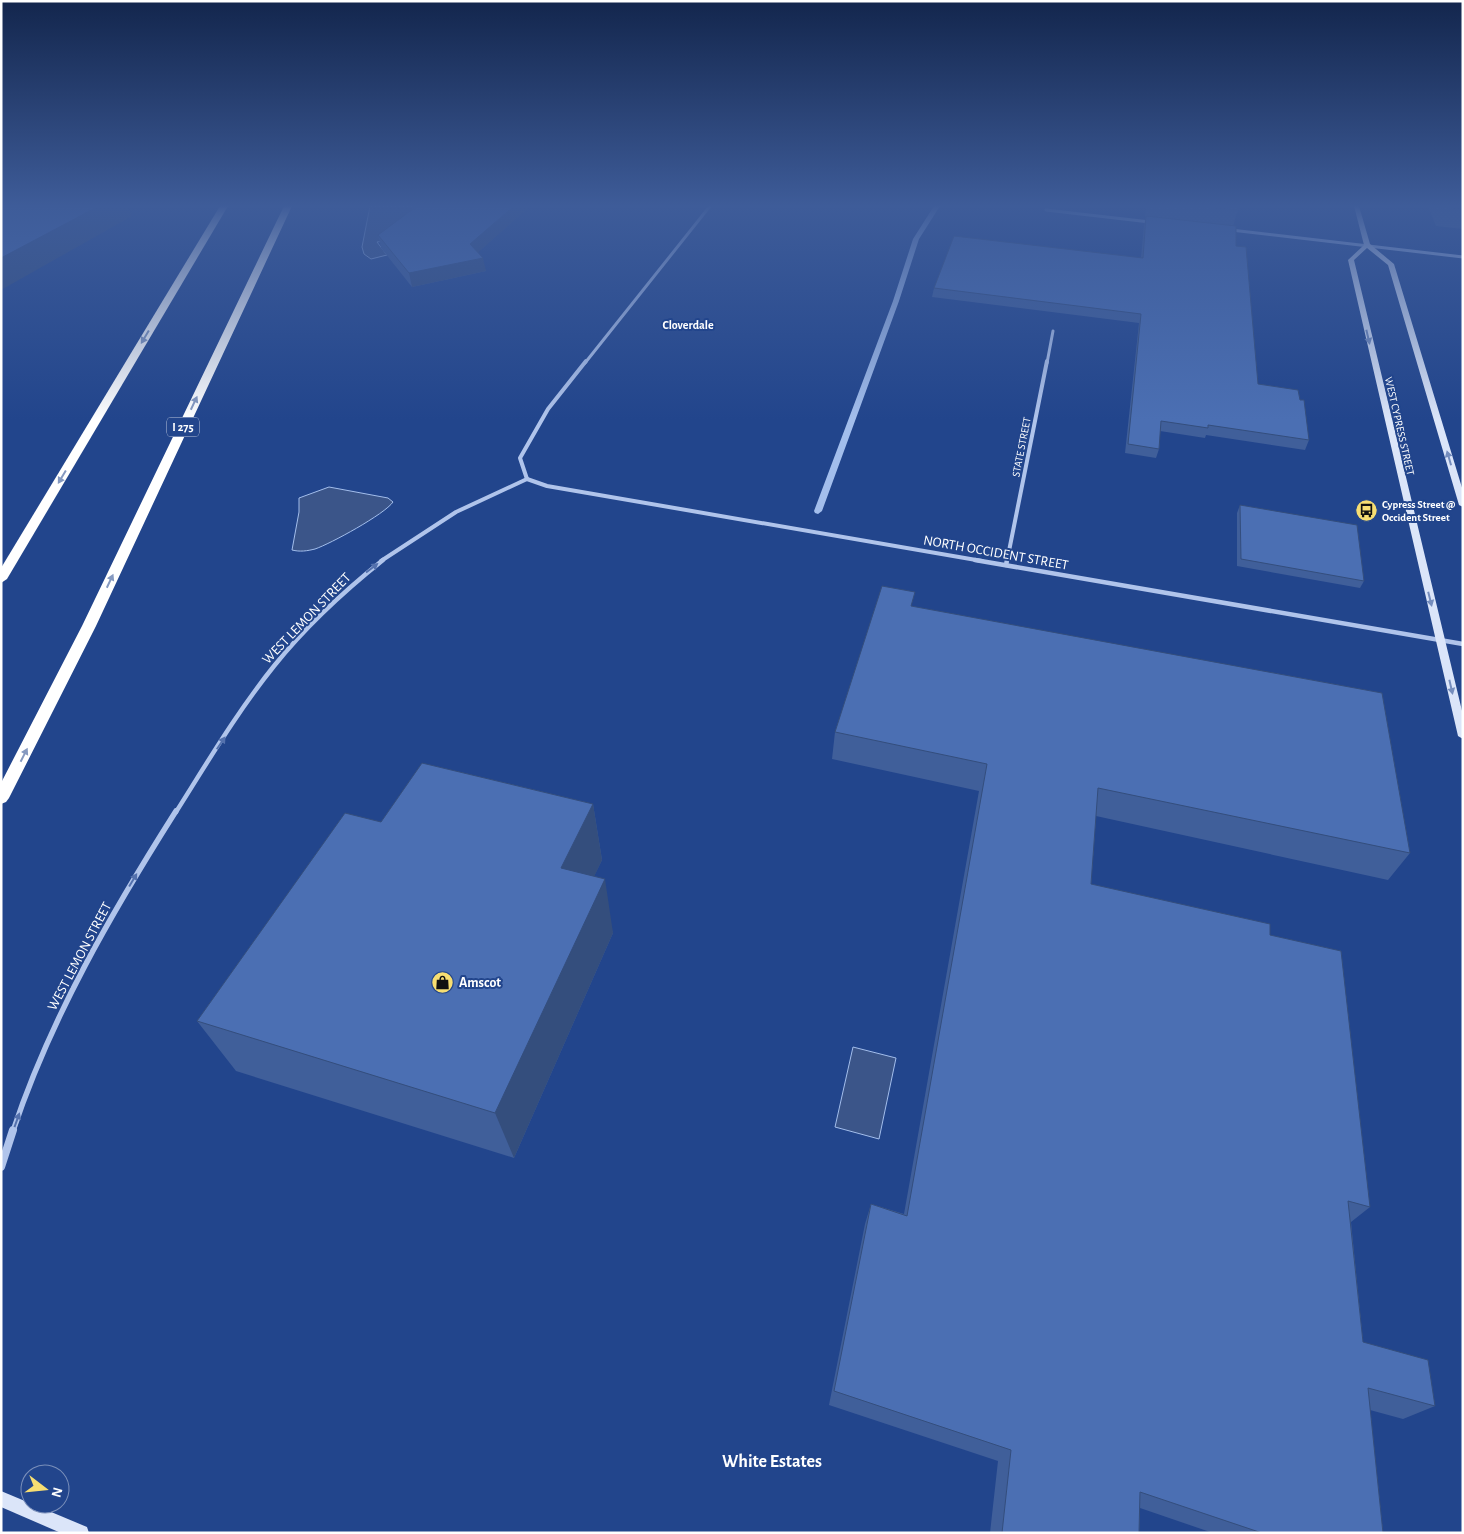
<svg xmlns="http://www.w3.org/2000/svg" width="1464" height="1534" font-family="'Alegreya Sans',sans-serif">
	<rect width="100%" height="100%" fill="#22458c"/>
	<g fill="#3b5589" stroke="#a3beec">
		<path d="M 370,206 L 436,206 L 392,240 L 377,242 L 387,255 L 371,259 L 364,254 L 362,247 Z"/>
		<path d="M 329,487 L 388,498 L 393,502 C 385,514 330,544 315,549 C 307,551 300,552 292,550 L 299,512 L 299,498 Z"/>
		<path d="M 853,1047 L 896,1058 L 879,1139 L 835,1127 Z"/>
	</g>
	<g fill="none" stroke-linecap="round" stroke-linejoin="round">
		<path fill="#a3beec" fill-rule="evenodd" d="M 934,206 L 940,206 L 919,239 L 899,301 L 822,511 L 818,514 L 815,513 L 814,511 L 893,301 L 913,239 Z"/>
		<g stroke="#b0c4eb" stroke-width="3">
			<path d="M 1046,210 L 1150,222"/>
			<path d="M 1231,230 L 1463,257"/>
			<path d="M 585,363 L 710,206"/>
			<path d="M 1047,363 L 1053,331"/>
		</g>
		<g stroke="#b0c4eb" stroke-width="4">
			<path d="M 527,479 L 547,486 L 982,561"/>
			<path d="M 527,479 L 520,458 L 548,409 L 586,361"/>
			<path d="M 381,561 L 456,512 L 527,479"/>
			<path d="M 1007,561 L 1047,361"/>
		</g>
		<g stroke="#b0c4eb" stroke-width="4.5">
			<path d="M 975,560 L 1463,644"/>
			<path d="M 1006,565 L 1007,560"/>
			<path d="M 176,812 C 207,763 237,712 274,666 C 306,626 343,592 383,560"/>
		</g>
		<path stroke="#b0c4eb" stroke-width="5.5" d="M 13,1131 C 51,1017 112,912 176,811"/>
		<path stroke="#b0c4eb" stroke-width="8" d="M 1,1167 L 13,1130"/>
		<g fill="#dbe5f9" fill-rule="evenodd">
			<path d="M 1354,206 L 1359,206 L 1370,244 L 1394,264 L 1463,491 L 1463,507 L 1459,505 L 1388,265 L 1367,248 L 1354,260 L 1463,715 L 1463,739 L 1458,736 L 1348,260 L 1364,245 Z"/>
			<path d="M 1,1491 L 87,1527 L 89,1533 L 61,1533 L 1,1507 Z"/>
		</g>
		<g fill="#fff" fill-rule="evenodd">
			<path d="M 220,206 L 228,206 L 7,579 L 1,583 L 1,568 Z"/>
			<path d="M 284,206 L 292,206 L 96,626 L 9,798 L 6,802 L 1,804 L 1,783 L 82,626 Z"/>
		</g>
	</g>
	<g fill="#405f9a">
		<path d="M 530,206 L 478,252 L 486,271 L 412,287 L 381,248 L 378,235 Z"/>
		<path d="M 1146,206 L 1238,206 L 1238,210 L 1233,226 L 1258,384 L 1300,400 L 1309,440 L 1305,450 L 1206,435 L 1205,438 L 1160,431 L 1159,449 L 1156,458 L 1125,453 L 1139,323 L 932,297 L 934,288 L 1141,258 L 1144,225 L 1146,218 L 1145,218 Z"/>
		<path d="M 1428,206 L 1463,206 L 1463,229 L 1436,226 Z"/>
		<path d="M 1240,505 L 1364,581 L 1360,588 L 1237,566 L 1237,513 Z"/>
		<path d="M 912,606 L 1410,853 L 1388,880 L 1096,816 L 1091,884 L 1270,935 L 1370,1207 L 1351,1222 L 1363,1342 L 1435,1406 L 1403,1419 L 1370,1410 L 1383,1533 L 1213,1533 L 1140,1508 L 1139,1533 L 990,1533 L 998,1461 L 829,1405 L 865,1224 L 871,1204 L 904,1214 L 979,791 L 832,759 L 835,732 Z"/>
		<path d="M 593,804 L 602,860 L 594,876 L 613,933 L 514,1158 L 236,1071 L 197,1021 L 381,822 Z"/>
	</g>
	<g fill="#344e7d">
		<path d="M 99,206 L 128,206 L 132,216 L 1,290 L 1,258 Z"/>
		<path d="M 514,206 L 530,206 L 473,257 L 470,244 Z"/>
		<path d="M 483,258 L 486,271 L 412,287 L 409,273 Z"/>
		<path d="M 593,804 L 602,860 L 572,923 L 561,868 Z"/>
		<path d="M 605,879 L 613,933 L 514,1158 L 495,1113 Z"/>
	</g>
	<g fill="#4b6fb3" stroke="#344e7d">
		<path d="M 1,206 L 99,206 L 1,258 Z"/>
		<path d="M 417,206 L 514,206 L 470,244 L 483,258 L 409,273 L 378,235 Z"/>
		<path d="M 1194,206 L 1238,206 L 1238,210 Z"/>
		<path d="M 1444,206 L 1463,206 L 1463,209 L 1445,207 Z"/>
		<path d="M 1146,216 L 1236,226 L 1236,246 L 1246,247 L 1258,384 L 1298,390 L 1300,400 L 1304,400 L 1309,440 L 1208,425 L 1208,428 L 1161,421 L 1159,449 L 1128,444 L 1141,314 L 934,288 L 954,236 L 1143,258 Z"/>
		<path d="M 1240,505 L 1357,525 L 1364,581 L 1241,559 Z"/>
		<path d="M 882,586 L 915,592 L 911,606 L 1382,693 L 1410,853 L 1098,788 L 1091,884 L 1270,924 L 1270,935 L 1341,951 L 1370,1207 L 1348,1201 L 1363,1342 L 1428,1360 L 1435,1406 L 1368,1388 L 1383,1533 L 1262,1533 L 1140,1492 L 1139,1533 L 1002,1533 L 1011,1450 L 834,1391 L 871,1204 L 907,1216 L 987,764 L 835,732 Z"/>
		<path d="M 422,763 L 593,804 L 561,868 L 605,879 L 495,1113 L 197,1021 L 345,813 L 381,822 Z"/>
	</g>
	<defs><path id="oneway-solid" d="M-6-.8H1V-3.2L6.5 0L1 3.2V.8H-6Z" transform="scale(1.25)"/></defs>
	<g fill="#8599c0">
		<use href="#oneway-solid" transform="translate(145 337) rotate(121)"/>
		<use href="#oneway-solid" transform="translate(194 403) rotate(-65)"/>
		<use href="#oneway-solid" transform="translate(62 477) rotate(121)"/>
		<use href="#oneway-solid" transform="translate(110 581) rotate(-65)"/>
		<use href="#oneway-solid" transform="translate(24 755) rotate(-63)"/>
	</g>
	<g fill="#758dbd">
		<use href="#oneway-solid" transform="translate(1368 337) rotate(77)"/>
		<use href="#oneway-solid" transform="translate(1449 458) rotate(-106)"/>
		<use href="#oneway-solid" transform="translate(1430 599) rotate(76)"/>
		<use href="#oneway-solid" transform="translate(1451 687) rotate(77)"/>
	</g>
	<g fill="#5471ad">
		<use href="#oneway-solid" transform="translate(372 568) rotate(-37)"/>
		<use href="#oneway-solid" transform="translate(221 743) rotate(-56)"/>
		<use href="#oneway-solid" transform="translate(133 880) rotate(-59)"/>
		<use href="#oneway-solid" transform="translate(17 1120) rotate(-70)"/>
	</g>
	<linearGradient id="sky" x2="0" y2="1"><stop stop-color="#13264d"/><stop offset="0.49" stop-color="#3e5c99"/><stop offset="1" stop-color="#3e5c99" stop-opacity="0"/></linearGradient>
	<rect width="1464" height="420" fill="url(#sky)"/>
	<defs>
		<symbol id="bus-disc" viewBox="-11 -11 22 22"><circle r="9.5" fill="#f7de72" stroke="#22458c"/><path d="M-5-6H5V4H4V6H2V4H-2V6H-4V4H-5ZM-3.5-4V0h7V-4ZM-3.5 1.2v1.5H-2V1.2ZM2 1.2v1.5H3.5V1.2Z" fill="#111"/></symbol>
		<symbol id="shop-disc" viewBox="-11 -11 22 22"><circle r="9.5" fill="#f7de72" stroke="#22458c"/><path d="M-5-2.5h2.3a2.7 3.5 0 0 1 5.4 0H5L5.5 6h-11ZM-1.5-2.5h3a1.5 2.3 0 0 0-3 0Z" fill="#111"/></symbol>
	</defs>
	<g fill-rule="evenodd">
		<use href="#bus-disc" x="1354" y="498" width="25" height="25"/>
		<use href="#shop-disc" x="430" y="970" width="25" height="25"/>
	</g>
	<g text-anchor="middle" stroke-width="4" stroke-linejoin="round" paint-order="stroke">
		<g font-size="11" fill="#fff" stroke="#22458c">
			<text transform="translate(1400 426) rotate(77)" y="4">WEST CYPRESS STREET</text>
			<text transform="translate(1021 447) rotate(-79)" y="4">STATE STREET</text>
		</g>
		<g font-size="11" font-weight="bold" fill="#fff" stroke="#22458c" text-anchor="start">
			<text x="1382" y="508">Cypress Street @<tspan x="1382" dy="13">Occident Street</tspan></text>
		</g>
		<g font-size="12" font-weight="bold" fill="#fff" stroke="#22458c">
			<text x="688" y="329">Cloverdale</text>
		</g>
		<rect fill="#22458c" stroke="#bdc7dc" stroke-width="1" x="167" y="417.5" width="32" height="19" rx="4"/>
		<g font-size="12" font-weight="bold" fill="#fff">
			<text x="183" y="431">I 275</text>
		</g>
		<g font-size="14" fill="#fff" stroke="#22458c">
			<text transform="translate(996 552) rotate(10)" y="5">NORTH OCCIDENT STREET</text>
			<text transform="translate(306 618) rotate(-46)" y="5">WEST LEMON STREET</text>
			<text transform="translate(79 956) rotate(-62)" y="5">WEST LEMON STREET</text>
		</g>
		<g font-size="14" font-weight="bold" fill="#fff" stroke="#22458c" text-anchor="start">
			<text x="459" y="987">Amscot</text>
		</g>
		<g font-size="18" font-weight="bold" fill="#fff" stroke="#22458c">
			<text x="772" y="1467">White Estates</text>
		</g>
	</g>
	<rect width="1464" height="1534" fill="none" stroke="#ffffff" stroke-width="5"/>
	<g transform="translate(45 1489) rotate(106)"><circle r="24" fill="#22458c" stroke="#7a8fba"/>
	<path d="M0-4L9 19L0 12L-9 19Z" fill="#f7de72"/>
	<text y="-8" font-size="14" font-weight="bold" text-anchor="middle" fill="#ffffff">N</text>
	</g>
</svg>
